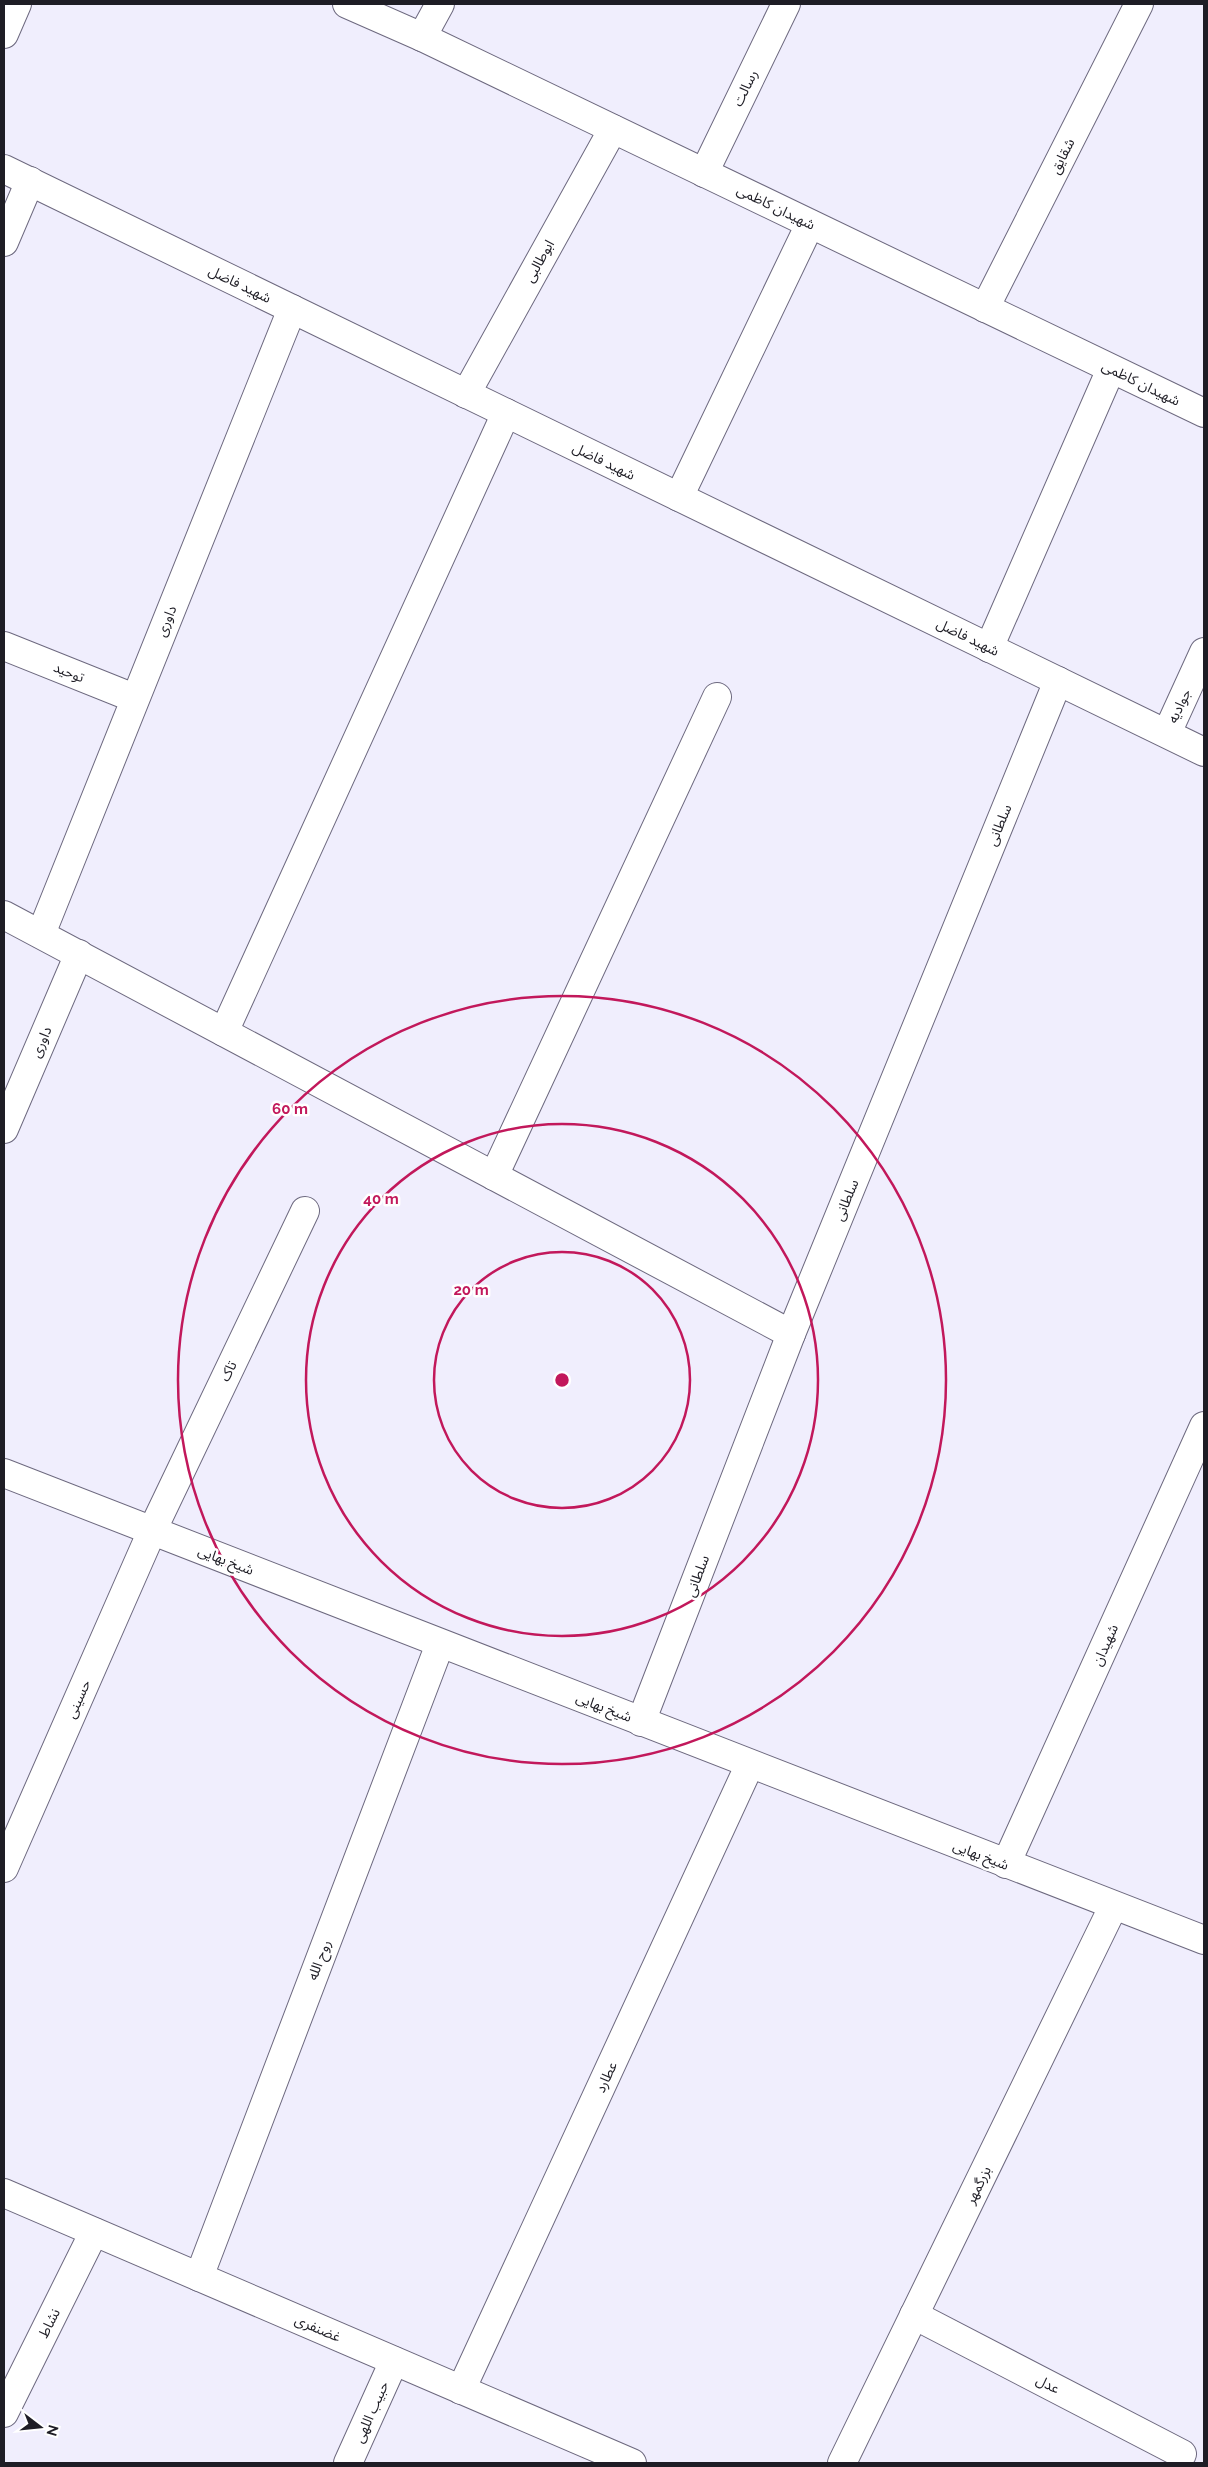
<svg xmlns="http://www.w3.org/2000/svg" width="1208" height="2467" font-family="Raleway,'Noto Sans Arabic',sans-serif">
	<rect width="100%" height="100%" fill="#f0eefd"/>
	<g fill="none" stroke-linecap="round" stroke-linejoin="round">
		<defs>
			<g id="minor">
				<path d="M 347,4 L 422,37 L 1204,413"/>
				<path d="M 4,34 L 17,4"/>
				<path d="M 422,37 L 440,4"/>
				<path d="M 4,169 L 1204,752"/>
				<path d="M 704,173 L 786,4"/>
				<path d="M 4,242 L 30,181"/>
				<path d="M 985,308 L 1139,4"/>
				<path d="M 466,394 L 613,129"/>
				<path d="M 679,497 L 810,224"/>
				<path d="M 4,646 L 134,698"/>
				<path d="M 989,648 L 1111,369"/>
				<path d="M 1167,733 L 1204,652"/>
				<path d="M 4,915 L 791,1334"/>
				<path d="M 41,934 L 292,309"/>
				<path d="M 224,1032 L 506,413"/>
				<path d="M 4,1129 L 79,954"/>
				<path d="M 494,1176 L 717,697"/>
				<path d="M 641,1722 L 791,1334 L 1058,681"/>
				<path d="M 1006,1864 L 1204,1426"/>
				<path d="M 4,1868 L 152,1531 L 305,1211"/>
				<path d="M 4,2193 L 632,2463"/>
				<path d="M 199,2277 L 440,1644"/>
				<path d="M 914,2315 L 1182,2454"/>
				<path d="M 461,2390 L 750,1764"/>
				<path d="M 4,2413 L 94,2232"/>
				<path d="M 348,2463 L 394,2361"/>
				<path d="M 842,2463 L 1113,1907"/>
			</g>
			<path id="major" d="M 4,1473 L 1204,1940"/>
		</defs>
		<use href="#minor" stroke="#6d697f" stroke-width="30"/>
		<use href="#major" stroke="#6d697f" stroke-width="30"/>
		<use href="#minor" stroke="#fff" stroke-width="28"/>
		<use href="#major" stroke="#fff" stroke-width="28"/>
	</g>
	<g fill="none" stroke="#c2185b" stroke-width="2.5">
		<circle cx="562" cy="1380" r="128"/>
		<circle cx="562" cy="1380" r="256"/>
		<circle cx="562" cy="1380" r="384"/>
	</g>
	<g text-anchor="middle" stroke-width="5" stroke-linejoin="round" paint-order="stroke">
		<g font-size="14" fill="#1e1d25" stroke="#fff">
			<text transform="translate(745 88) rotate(-64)" y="5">رسالت</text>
			<text transform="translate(1062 156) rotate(-63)" y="5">شقایق</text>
			<text transform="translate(776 207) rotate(26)" y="5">شهیدان کاظمی</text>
			<text transform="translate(539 261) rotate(-61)" y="5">ابوطالبی</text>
			<text transform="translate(240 284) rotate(26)" y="5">شهید فاضل</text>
			<text transform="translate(1141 383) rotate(26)" y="5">شهیدان کاظمی</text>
			<text transform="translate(604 461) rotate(26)" y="5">شهید فاضل</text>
			<text transform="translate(166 621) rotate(-68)" y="5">داوری</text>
			<text transform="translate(968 637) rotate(26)" y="5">شهید فاضل</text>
			<text transform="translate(69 672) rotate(22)" y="5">توحید</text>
			<text transform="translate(1179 706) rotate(-65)" y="5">جوادیه</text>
			<text transform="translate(999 825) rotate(-68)" y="5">سلطانی</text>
			<text transform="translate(41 1042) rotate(-67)" y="5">داوری</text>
			<text transform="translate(846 1200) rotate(-68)" y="5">سلطانی</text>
			<text transform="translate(228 1371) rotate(-64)" y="5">تاک</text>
			<text transform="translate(226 1560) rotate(21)" y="5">شیخ بهایی</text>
			<text transform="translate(697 1576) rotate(-69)" y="5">سلطانی</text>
			<text transform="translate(1105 1645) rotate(-66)" y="5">شهیدان</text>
			<text transform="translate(78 1699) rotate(-66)" y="5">حسینی</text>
			<text transform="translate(604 1707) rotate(21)" y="5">شیخ بهایی</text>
			<text transform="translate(981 1855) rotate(21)" y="5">شیخ بهایی</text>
			<text transform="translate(319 1960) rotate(-69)" y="5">روح الله</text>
			<text transform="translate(606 2077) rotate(-65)" y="5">عطارد</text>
			<text transform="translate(978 2185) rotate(-64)" y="5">بزرگمهر</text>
			<text transform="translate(49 2323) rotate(-63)" y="5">نشاط</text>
			<text transform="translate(318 2328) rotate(23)" y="5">غضنفری</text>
			<text transform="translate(1048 2384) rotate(27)" y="5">عدل</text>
			<text transform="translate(371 2412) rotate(-66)" y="5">حبیب اللهی</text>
		</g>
	</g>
	<circle cx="562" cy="1380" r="8" fill="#c2185b" stroke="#fff" stroke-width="2.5"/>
	<g font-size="15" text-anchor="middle" font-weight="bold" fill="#c2185b" stroke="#fff" stroke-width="5" stroke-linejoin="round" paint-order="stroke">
		<text x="290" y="1114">60 m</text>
		<text x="381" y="1204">40 m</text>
		<text x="471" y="1295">20 m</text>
	</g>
	<rect width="1208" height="2467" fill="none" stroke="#1e1d25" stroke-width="10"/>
	<g transform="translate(40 2427) rotate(106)" stroke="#ffffff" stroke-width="4" paint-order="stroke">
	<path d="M0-4L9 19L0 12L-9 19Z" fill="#1e1d25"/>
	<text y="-8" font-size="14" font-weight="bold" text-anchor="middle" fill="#1e1d25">N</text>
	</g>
</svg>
